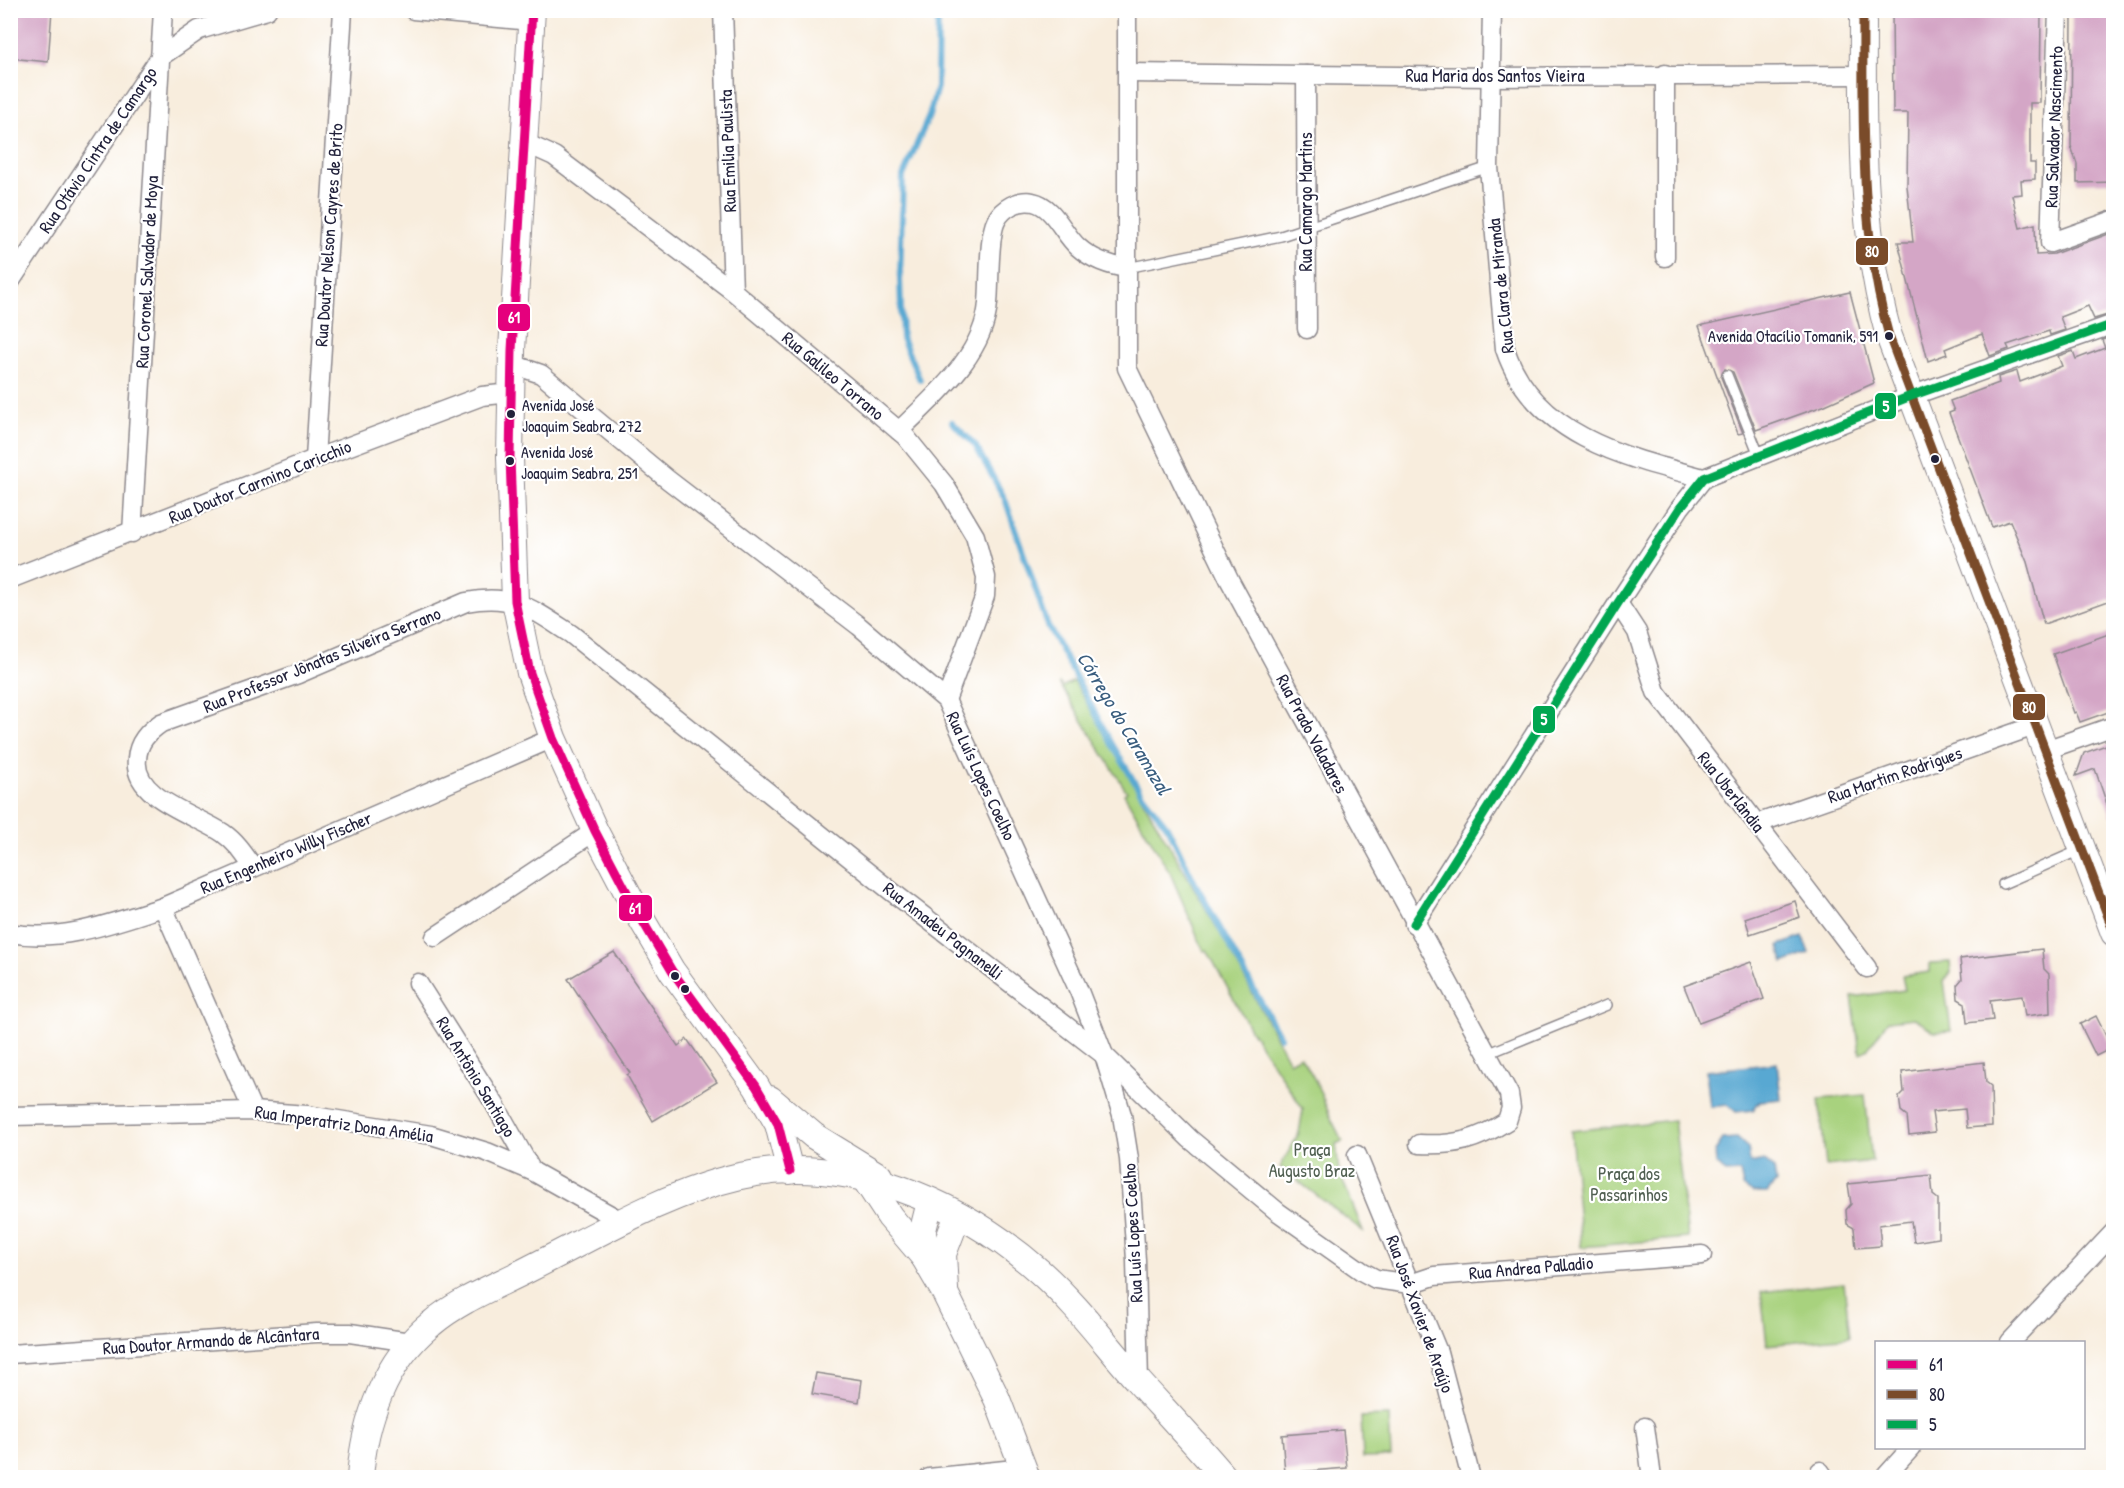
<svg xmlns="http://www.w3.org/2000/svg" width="2124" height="1488" font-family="'Patrick Hand',sans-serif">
	<rect width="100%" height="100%" fill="#fff"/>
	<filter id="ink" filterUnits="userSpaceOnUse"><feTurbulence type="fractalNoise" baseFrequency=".0167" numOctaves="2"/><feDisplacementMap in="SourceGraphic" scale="12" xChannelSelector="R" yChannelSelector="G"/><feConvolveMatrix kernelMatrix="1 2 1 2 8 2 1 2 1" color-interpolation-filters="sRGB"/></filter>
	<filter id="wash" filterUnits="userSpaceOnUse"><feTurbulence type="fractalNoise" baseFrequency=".008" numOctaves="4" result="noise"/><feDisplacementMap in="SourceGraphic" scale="24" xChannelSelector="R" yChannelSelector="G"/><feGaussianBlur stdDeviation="1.35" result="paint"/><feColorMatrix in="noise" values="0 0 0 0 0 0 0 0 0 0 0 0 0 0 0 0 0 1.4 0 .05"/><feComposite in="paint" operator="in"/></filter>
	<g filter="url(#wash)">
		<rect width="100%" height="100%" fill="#f8eddd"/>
		<g fill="#a8d27e" stroke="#657a5c" stroke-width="1.5">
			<path d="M 1074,681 L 1227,945 L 1289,1062 L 1300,1056 C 1322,1084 1324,1112 1343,1141 L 1336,1144 L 1339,1171 L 1363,1231 L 1280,1167 L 1299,1133 L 1303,1109 L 1251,1031 L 1207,950 L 1204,951 L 1170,873 L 1124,794 L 1127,792 L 1059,683 L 1062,687 Z"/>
			<path d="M 1950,962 L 1951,972 L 1944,981 L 1951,1031 L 1935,1032 L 1914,1018 L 1888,1021 L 1867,1050 L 1860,1053 L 1852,997 L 1905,990 L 1902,976 L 1930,972 L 1930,963 Z"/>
			<path d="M 1865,1095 L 1872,1161 L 1826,1166 L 1819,1099 Z"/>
			<path d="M 1674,1120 L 1688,1238 L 1581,1247 L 1571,1131 Z"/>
			<path d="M 1844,1283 L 1850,1337 L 1767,1345 L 1761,1292 Z"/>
			<path d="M 1389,1416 L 1391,1457 L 1363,1458 L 1361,1417 Z"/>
		</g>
		<g fill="#58a8d2" stroke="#3d6586" stroke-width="1.5">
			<path d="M 1803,937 L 1809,953 L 1783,963 L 1779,945 Z"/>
			<path d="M 1777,1063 L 1781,1099 L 1760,1101 L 1753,1110 L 1736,1112 L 1728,1105 L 1710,1107 L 1706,1071 Z"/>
			<path d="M 1737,1138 L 1748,1148 L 1750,1163 L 1764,1160 L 1774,1169 L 1776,1182 L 1767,1193 L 1753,1193 L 1743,1186 L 1740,1172 L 1726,1173 L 1716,1163 L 1715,1151 L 1723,1139 Z"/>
		</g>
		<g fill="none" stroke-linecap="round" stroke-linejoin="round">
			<g stroke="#58a8d2" stroke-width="6">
				<path d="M 920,380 L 902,338 L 900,278 L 903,176 L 929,116 L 937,87 L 938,10"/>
				<path d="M 952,422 L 975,445 L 1005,499 L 1048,626 L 1112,744 L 1141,793 L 1167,826 L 1195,883 L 1280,1037"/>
			</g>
		</g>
		<g id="blocks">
			<g fill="#d4a6c6">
				<path d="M 10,10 L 52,10 L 48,62 L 10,58 Z"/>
				<path d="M 1892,10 L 2028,10 L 2028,13 L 2041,13 L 2040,103 L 2030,103 L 2030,163 L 2035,163 L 2035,179 L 2021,180 L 2022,194 L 2012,195 L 2020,228 L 2035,224 L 2036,255 L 2054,254 L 2114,232 L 2114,313 L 2094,319 L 2088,306 L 2060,317 L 2065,330 L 2050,335 L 2049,331 L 2007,345 L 2009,349 L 1990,356 L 1982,334 L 1945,349 L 1947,354 L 1928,361 L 1898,242 L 1913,242 L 1907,186 L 1908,113 L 1893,113 Z"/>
				<path d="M 2083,10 L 2114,10 L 2114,182 L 2077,183 L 2077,164 L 2071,146 L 2072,14 L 2083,14 Z"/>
				<path d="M 1850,292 L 1874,383 L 1823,406 L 1756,430 L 1733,372 L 1725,369 L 1721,377 L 1743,433 L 1738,434 L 1699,326 Z"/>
				<path d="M 2114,336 L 2114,599 L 2044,624 L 2027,562 L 2010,521 L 1992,527 L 1949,413 L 1954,411 L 1950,401 L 1999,383 L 1998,377 L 2017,371 L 2020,382 L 2062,366 L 2058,356 L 2073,351 L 2076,359 L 2105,348 L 2102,340 Z"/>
				<path d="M 2114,632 L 2114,710 L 2080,722 L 2076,712 L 2074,713 L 2053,654 Z"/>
				<path d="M 2114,742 L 2114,815 L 2111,816 L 2095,769 L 2076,776 L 2084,753 Z"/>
				<path d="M 1795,901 L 1800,917 L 1750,934 L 1745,918 Z"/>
				<path d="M 2042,949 L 2044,969 L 2049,974 L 2050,1013 L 2025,1016 L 2022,996 L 1990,1000 L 1993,1020 L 1967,1023 L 1965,1003 L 1958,999 L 1957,985 L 1962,979 L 1960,959 Z"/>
				<path d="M 614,952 L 678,1046 L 687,1039 L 717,1082 L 653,1121 L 627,1075 L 630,1073 L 568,979 Z"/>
				<path d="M 1751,962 L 1764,999 L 1699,1023 L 1684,986 Z"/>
				<path d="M 2096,1016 L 2112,1048 L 2096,1056 L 2080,1024 Z"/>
				<path d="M 1984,1062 L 1986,1082 L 1991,1086 L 1992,1126 L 1967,1128 L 1965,1109 L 1932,1112 L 1935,1132 L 1909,1135 L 1907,1116 L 1901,1111 L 1899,1097 L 1904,1092 L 1902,1072 Z"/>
				<path d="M 1931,1175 L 1933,1195 L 1938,1199 L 1938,1238 L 1914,1242 L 1911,1221 L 1879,1225 L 1881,1246 L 1856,1248 L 1854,1228 L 1847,1224 L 1846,1210 L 1851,1204 L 1848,1184 Z"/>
				<path d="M 816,1373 L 862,1380 L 859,1402 L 812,1394 Z"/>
				<path d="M 1343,1430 L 1347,1468 L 1285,1473 L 1282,1435 Z"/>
			</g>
		</g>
	</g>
	<g filter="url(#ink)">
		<use href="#blocks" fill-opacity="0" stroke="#8d888c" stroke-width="1.5"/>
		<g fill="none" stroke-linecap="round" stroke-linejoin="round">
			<defs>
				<g id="lane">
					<path d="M 1127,268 L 1281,236 L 1489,167"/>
					<path d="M 1727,375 L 1759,455"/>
					<path d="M 2003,884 L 2080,850"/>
					<path d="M 1487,1054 L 1607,1005"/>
				</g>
				<g id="street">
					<path d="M 413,10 L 531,21"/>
					<path d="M 723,10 L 733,291"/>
					<path d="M 1127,10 L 1127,368 L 1230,581 L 1509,1094 L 1511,1108 L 1507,1121 C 1477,1140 1455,1146 1419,1144"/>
					<path d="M 1492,10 L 1489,167 L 1505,349 C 1534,436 1626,458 1704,478"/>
					<path d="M 2058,10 L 2050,243 L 2114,220"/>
					<path d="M 1128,73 L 1491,77 L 1863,75"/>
					<path d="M 1665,74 L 1665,257"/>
					<path d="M 1306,75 L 1307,329"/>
					<path d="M 523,142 L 554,156 L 733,291 L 905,436 L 944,484 L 975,536 L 986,577 L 985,596 L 946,700"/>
					<path d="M 10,282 L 160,57 L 199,30 L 267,10"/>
					<path d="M 512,364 L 541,374 L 667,479 L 859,626 L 946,700 L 1079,991 L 1104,1055 L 1122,1115 L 1129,1159 L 1136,1260 L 1139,1382"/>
					<path d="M 899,431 C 934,396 984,356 988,303 C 990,283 988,237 996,221 C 1002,208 1019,199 1033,202 C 1054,206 1063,234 1078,247 C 1091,259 1110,266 1127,268"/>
					<path d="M 315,459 L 343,10"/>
					<path d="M 132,533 L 163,10"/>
					<path d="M 10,579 L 315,459 L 482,396 L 511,393"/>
					<path d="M 1618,603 L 1637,632 L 1656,692 L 1867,968"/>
					<path d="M 2043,751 L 2114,726"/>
					<path d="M 1756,824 L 2034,726"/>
					<path d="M 253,867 C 244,854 236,842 223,833 C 197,815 132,798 137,759 C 138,742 148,732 161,723 L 298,674 L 466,602 C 514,593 532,609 571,634 L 891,891 L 1104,1055 L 1190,1139 L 1278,1212 L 1363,1272 L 1376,1279 L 1410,1284 L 1434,1276 L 1702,1255"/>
					<path d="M 163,907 L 253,1111"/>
					<path d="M 1414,924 L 1618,603 L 1680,508 L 1704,478 L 1911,396 L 2114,324"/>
					<path d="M 10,933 C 62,943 115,922 163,907 L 553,738"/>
					<path d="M 435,937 L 595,831"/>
					<path d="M 418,983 L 494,1103 L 532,1171"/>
					<path d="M 10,1116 L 253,1111 L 307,1115 L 431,1135 L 487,1152 L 532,1171 L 623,1222"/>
					<path d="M 1357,1155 L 1438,1352 L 1471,1478"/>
					<path d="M 2010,1342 L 2114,1232"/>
					<path d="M 10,1354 L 317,1333 L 350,1333 L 410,1342"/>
					<path d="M 1645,1427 L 1652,1478"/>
					<path d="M 1820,1471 L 1825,1478"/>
					<path d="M 929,1478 L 1024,1468"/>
					<path d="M 1884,1478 L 1911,1448"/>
				</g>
				<g id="secondary">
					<path d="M 532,10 L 512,350 L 510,457 L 515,601 L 530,673 L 553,738 L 595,831 L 639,915 L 672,971 L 756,1086 L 778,1124 L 790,1171"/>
					<path d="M 1863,10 C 1863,120 1859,230 1889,336 L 2114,933"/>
					<path d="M 770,1099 L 814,1136 L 879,1176"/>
					<path d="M 863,1176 L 890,1217 L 924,1257"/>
					<path d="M 930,1202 L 923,1230 L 924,1257 L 945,1293 L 997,1399 L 1027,1478"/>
					<path d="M 945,1289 L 943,1254 L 958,1215"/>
					<path d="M 360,1478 C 364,1421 385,1361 431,1324 C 459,1300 496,1286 529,1269 C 597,1235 666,1193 740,1176 C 848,1153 960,1201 1040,1272 C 1077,1305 1106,1345 1138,1381 C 1167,1413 1197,1445 1225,1478"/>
				</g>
			</defs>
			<use href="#lane" stroke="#8d888c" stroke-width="12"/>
			<use href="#street" stroke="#8d888c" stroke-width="21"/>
			<use href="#secondary" stroke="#8d888c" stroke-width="28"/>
			<use href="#lane" stroke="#fff" stroke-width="9"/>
			<use href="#street" stroke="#fff" stroke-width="18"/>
			<use href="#secondary" stroke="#fff" stroke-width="26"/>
			<defs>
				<path id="bus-1" d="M 532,10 L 512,350 L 510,457 L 515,601 L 530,673 L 553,738 L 595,831 L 639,915 L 672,971 L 756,1086 L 778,1124 L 790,1171"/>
				<path id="bus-2" d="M 1863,10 C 1863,120 1859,230 1889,336 L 2114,933"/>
				<path id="bus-3" d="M 1414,924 L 1618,603 L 1680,508 L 1704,478 L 1911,396 L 2114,324"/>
			</defs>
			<use href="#bus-1" stroke="#fff" stroke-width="14"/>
			<use href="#bus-2" stroke="#fff" stroke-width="14"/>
			<use href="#bus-3" stroke="#fff" stroke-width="14"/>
			<use href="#bus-1" stroke="#e5007d" stroke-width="9"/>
			<use href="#bus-2" stroke="#7a4b2a" stroke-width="9"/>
			<use href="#bus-3" stroke="#00a651" stroke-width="9"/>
		</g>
	</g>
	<g fill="#22223b" stroke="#fff" stroke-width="2">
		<circle cx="1889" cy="336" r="5"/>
		<circle cx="511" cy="414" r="5"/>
		<circle cx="1935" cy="459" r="5"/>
		<circle cx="510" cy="461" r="5"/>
		<circle cx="675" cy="976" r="5"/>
		<circle cx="685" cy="989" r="5"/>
	</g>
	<g text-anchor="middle" stroke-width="4.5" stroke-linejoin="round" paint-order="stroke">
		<g font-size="16" fill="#22223b" stroke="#fff" text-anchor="start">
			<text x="1878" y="342" text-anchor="end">Avenida Otacílio Tomanik, 591</text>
			<text x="522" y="411">Avenida José<tspan x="522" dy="21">Joaquim Seabra, 272</tspan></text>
			<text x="521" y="458">Avenida José<tspan x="521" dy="21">Joaquim Seabra, 251</tspan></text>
		</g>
		<g font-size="18" fill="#22223b" stroke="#fff">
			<text x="1495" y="82">Rua Maria dos Santos Vieira</text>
			<text transform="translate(2054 127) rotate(-88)" y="6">Rua Salvador Nascimento</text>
			<text transform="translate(98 150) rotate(-56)" y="6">Rua Otávio Cintra de Camargo</text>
			<text transform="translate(728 151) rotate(-92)" y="6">Rua Emilia Paulista</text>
			<text transform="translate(1306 202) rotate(-90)" y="6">Rua Camargo Martins</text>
			<text transform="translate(329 235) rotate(-86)" y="6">Rua Doutor Nelson Cayres de Brito</text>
			<text transform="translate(147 272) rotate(-87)" y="6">Rua Coronel Salvador de Moya</text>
			<text transform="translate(1501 286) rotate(-96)" y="6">Rua Clara de Miranda</text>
			<text transform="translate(833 376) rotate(40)" y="6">Rua Galileo Torrano</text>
			<text transform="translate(260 482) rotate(-22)" y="6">Rua Doutor Carmino Caricchio</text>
			<text transform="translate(322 660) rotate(-22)" y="6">Rua Professor Jônatas Silveira Serrano</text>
			<text transform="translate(1312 734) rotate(62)" y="6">Rua Prado Valadares</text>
			<text transform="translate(1895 775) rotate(-19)" y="6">Rua Martim Rodrigues</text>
			<text transform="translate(981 776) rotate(65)" y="6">Rua Luís Lopes Coelho</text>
			<text transform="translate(1731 792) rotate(52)" y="6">Rua Uberlândia</text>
			<text transform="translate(286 853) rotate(-23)" y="6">Rua Engenheiro Willy Fischer</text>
			<text transform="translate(943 931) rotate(38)" y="6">Rua Amadeu Pagnanelli</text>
			<text transform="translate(476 1077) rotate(59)" y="6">Rua Antônio Santiago</text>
			<text transform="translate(344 1124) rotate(8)" y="6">Rua Imperatriz Dona Amélia</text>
			<text transform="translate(1133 1233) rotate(-93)" y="6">Rua Luís Lopes Coelho</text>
			<text transform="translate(1531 1268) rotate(-5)" y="6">Rua Andrea Palladio</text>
			<text transform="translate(1420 1314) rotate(70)" y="6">Rua José Xavier de Araújo</text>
			<text transform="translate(211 1341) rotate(-4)" y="6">Rua Doutor Armando de Alcântara</text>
		</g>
		<g font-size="18" fill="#516052" stroke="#fff">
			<text x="1312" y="1156">Praça<tspan x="1312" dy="21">Augusto Braz</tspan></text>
			<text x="1629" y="1180">Praça dos<tspan x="1629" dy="21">Passarinhos</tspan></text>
		</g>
		<g font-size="20" font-style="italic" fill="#3a5e7f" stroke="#fff">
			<text transform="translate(1124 723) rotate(59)" y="7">Córrego do Caramazal</text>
		</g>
	</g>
	<g stroke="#fff" stroke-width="2">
		<rect x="1855" y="237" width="34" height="29" rx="6" fill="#7a4b2a"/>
		<rect x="497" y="303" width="34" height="29" rx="6" fill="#e5007d"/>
		<rect x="1874" y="392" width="23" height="28" rx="6" fill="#00a651"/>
		<rect x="2012" y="693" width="34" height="28" rx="6" fill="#7a4b2a"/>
		<rect x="1532" y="705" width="24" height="29" rx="6" fill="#00a651"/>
		<rect x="618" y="894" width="35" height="28" rx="6" fill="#e5007d"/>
	</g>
	<g font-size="16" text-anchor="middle" font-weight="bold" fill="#fff">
		<text x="1872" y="257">80</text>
		<text x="514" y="323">61</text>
		<text x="1886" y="412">5</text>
		<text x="2029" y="713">80</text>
		<text x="1544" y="725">5</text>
		<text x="635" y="914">61</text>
	</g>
	<rect width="2124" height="1488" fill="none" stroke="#fff" stroke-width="36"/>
	<rect x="1875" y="1341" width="210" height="108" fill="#ffffff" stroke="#a7a7b1" stroke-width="1.5"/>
	<rect x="1887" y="1360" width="30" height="9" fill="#e5007d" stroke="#a7a7b1" stroke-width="1.5"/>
	<text x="1929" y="1371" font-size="18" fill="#22223b">61</text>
	<rect x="1887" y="1390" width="30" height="9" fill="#7a4b2a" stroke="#a7a7b1" stroke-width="1.5"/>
	<text x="1929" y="1401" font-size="18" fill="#22223b">80</text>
	<rect x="1887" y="1420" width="30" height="9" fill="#00a651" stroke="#a7a7b1" stroke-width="1.5"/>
	<text x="1929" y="1431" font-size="18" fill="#22223b">5</text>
</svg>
